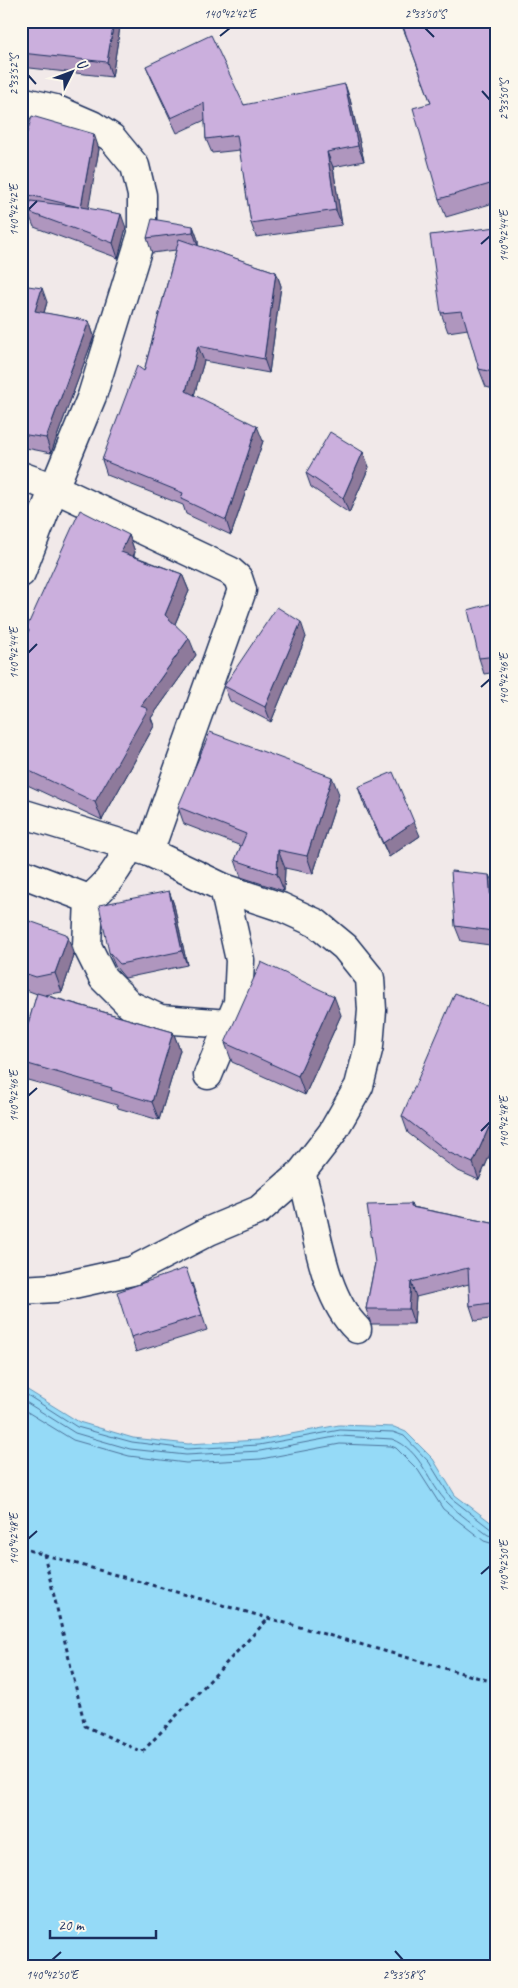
<svg xmlns="http://www.w3.org/2000/svg" width="518" height="1988" font-family="Caveat,sans-serif">
	<rect width="100%" height="100%" fill="#f1e9e9"/>
	<filter id="ink" filterUnits="userSpaceOnUse"><feTurbulence type="fractalNoise" baseFrequency=".02" numOctaves="2"/><feDisplacementMap in="SourceGraphic" scale="10" xChannelSelector="R" yChannelSelector="G"/><feConvolveMatrix kernelMatrix="1 2 1 2 8 2 1 2 1" color-interpolation-filters="sRGB"/></filter>
	<g filter="url(#ink)">
		<path fill="#95daf7" stroke="#6496ba" d="M 21,1386 L 79,1422 L 133,1438 L 188,1444 L 259,1440 L 339,1425 L 394,1427 L 406,1432 L 433,1459 L 455,1495 L 497,1527 L 497,1967 L 21,1967 Z"/>
		<g fill="none" stroke-linecap="round" stroke-linejoin="round">
			<g stroke="#4c739b" stroke-width="1">
				<path d="M 21,1391 L 77,1427 L 132,1442 L 187,1449 L 259,1445 L 340,1430 L 393,1432 L 404,1436 L 429,1462 L 451,1498 L 492,1530 L 497,1531"/>
				<path d="M 21,1399 L 75,1433 L 130,1449 L 186,1455 L 260,1451 L 340,1436 L 392,1439 C 422,1450 428,1484 448,1503 C 460,1515 475,1525 488,1535 L 497,1537"/>
				<path d="M 21,1408 L 73,1440 L 129,1456 L 186,1463 L 261,1459 L 340,1444 L 391,1446 L 396,1448 L 418,1470 L 443,1509 L 484,1541 L 497,1545"/>
			</g>
			<defs>
				<g id="minor">
					<path d="M 21,101 L 55,109 L 92,125 L 112,138 L 135,166 L 142,195 L 142,234 L 92,396 L 54,488 L 21,476"/>
					<path d="M 21,573 L 54,488 L 230,571 L 238,578 L 242,590 L 149,852"/>
					<path d="M 21,813 L 149,852 L 224,888 L 281,907 L 316,923 L 345,947 L 370,978 L 372,1010 L 369,1046 L 359,1086 L 332,1133 L 301,1173 L 259,1210 L 209,1231 L 132,1271 L 55,1288 L 21,1290"/>
					<path d="M 21,873 L 89,899 C 108,885 119,867 130,846"/>
					<path d="M 89,899 L 87,946 L 103,978 L 130,1005 L 160,1019 L 229,1024"/>
					<path d="M 208,1075 L 238,1003 L 240,960 L 224,888"/>
					<path d="M 301,1173 C 317,1222 320,1293 357,1329"/>
				</g>
			</defs>
			<use href="#minor" stroke="#1b2f5e" stroke-width="31"/>
			<g stroke="#1b2f5e" stroke-width="3" stroke-dasharray="4 4" stroke-linecap="butt">
				<path d="M 21,1548 L 497,1683"/>
				<path d="M 44,1554 L 85,1726 L 142,1752 L 269,1618"/>
			</g>
			<use href="#minor" stroke="#fbf7ec" stroke-width="28"/>
		</g>
		<g fill="#af96be" stroke="#1b2f5e">
			<path d="M 21,21 L 121,21 L 112,77 L 21,67 Z"/>
			<path d="M 400,21 L 497,21 L 497,202 L 446,217 L 439,199 L 431,103 L 409,43 Z"/>
			<path d="M 146,66 L 244,105 L 350,99 L 364,161 L 333,167 L 342,225 L 256,237 L 251,223 L 240,150 L 212,153 L 206,139 L 205,120 L 177,133 L 152,80 Z"/>
			<path d="M 21,131 L 27,133 L 99,149 L 88,208 L 126,228 L 118,258 L 34,227 L 28,212 L 29,208 L 21,206 Z"/>
			<path d="M 193,226 L 198,240 L 198,246 L 276,272 L 281,286 L 269,373 L 204,361 L 194,395 L 263,441 L 231,535 L 186,514 L 183,505 L 107,475 L 102,460 L 144,371 L 176,250 L 152,253 L 147,238 Z"/>
			<path d="M 497,227 L 497,390 L 486,387 L 479,369 L 468,329 L 448,332 L 441,313 Z"/>
			<path d="M 21,285 L 47,302 L 44,313 L 89,321 L 94,336 L 51,453 L 21,447 Z"/>
			<path d="M 363,452 L 369,467 L 349,513 L 311,487 L 306,473 Z"/>
			<path d="M 129,535 L 135,552 L 134,556 L 182,574 L 189,591 L 175,624 L 196,655 L 151,718 L 154,726 L 102,820 L 21,782 L 21,648 L 28,632 L 26,629 Z"/>
			<path d="M 497,602 L 497,672 L 484,674 L 479,658 Z"/>
			<path d="M 306,637 L 271,722 L 230,701 L 224,686 Z"/>
			<path d="M 358,787 L 420,836 L 389,857 L 363,802 Z"/>
			<path d="M 339,794 L 313,874 L 285,868 L 284,891 L 241,877 L 235,860 L 241,846 L 184,824 L 178,807 Z"/>
			<path d="M 489,875 L 495,889 L 497,921 L 497,946 L 461,941 L 455,926 Z"/>
			<path d="M 169,891 L 174,905 L 187,965 L 125,978 L 115,966 L 109,952 Z"/>
			<path d="M 21,918 L 74,956 L 62,992 L 45,995 L 173,1032 L 180,1050 L 159,1120 L 118,1108 L 117,1105 L 24,1079 L 21,1071 L 21,1048 L 37,994 L 21,988 Z"/>
			<path d="M 497,1010 L 497,1144 L 495,1143 L 479,1180 L 456,1170 L 408,1133 L 402,1116 Z"/>
			<path d="M 341,1015 L 305,1095 L 232,1062 L 225,1043 Z"/>
			<path d="M 411,1204 L 412,1207 L 497,1224 L 497,1318 L 475,1321 L 470,1306 L 469,1284 L 416,1297 L 414,1324 L 371,1324 L 366,1309 L 375,1263 Z"/>
			<path d="M 192,1283 L 207,1330 L 136,1352 L 131,1337 Z"/>
		</g>
		<g fill="#8e7a9b" stroke="#1b2f5e">
			<path d="M 114,21 L 121,21 L 112,77 L 107,62 Z"/>
			<path d="M 345,84 L 350,99 L 364,161 L 358,146 Z"/>
			<path d="M 94,134 L 99,149 L 86,222 L 81,207 Z"/>
			<path d="M 327,152 L 333,167 L 342,225 L 336,210 Z"/>
			<path d="M 121,214 L 126,228 L 118,258 L 113,243 Z"/>
			<path d="M 21,224 L 23,228 L 21,235 Z"/>
			<path d="M 193,226 L 198,240 L 198,246 L 193,232 Z"/>
			<path d="M 276,272 L 281,286 L 269,373 L 264,359 Z"/>
			<path d="M 42,288 L 47,302 L 40,326 L 35,311 Z"/>
			<path d="M 89,321 L 94,336 L 51,453 L 46,438 Z"/>
			<path d="M 198,346 L 204,361 L 191,406 L 186,391 Z"/>
			<path d="M 257,426 L 263,441 L 231,535 L 226,520 Z"/>
			<path d="M 363,452 L 369,467 L 349,513 L 343,498 Z"/>
			<path d="M 129,535 L 135,552 L 127,569 L 121,552 Z"/>
			<path d="M 182,574 L 189,591 L 171,633 L 165,615 Z"/>
			<path d="M 301,622 L 306,637 L 271,722 L 265,707 Z"/>
			<path d="M 189,638 L 196,655 L 151,718 L 154,726 L 102,820 L 95,802 L 141,706 Z"/>
			<path d="M 332,777 L 339,794 L 313,874 L 307,856 Z"/>
			<path d="M 414,822 L 420,836 L 389,857 L 383,843 Z"/>
			<path d="M 278,850 L 285,868 L 284,891 L 277,874 Z"/>
			<path d="M 489,875 L 495,889 L 497,921 L 497,941 L 493,931 Z"/>
			<path d="M 169,891 L 174,905 L 187,965 L 182,951 Z"/>
			<path d="M 68,937 L 74,956 L 62,992 L 55,973 Z"/>
			<path d="M 334,996 L 341,1015 L 305,1095 L 298,1076 Z"/>
			<path d="M 173,1032 L 180,1050 L 159,1120 L 152,1102 Z"/>
			<path d="M 489,1127 L 495,1143 L 479,1180 L 473,1163 Z"/>
			<path d="M 411,1282 L 416,1297 L 414,1324 L 409,1309 Z"/>
		</g>
		<g fill="#cbafdd" stroke="#1b2f5e">
			<path d="M 21,21 L 114,21 L 107,62 L 21,53 Z"/>
			<path d="M 401,21 L 497,21 L 497,182 L 439,199 L 413,108 L 431,103 Z"/>
			<path d="M 211,35 L 244,105 L 345,84 L 358,146 L 327,152 L 336,210 L 251,223 L 237,135 L 206,139 L 204,103 L 171,118 L 146,66 Z"/>
			<path d="M 32,116 L 94,134 L 81,207 L 121,214 L 113,243 L 28,212 L 31,201 L 79,207 L 21,193 L 21,131 L 27,133 Z"/>
			<path d="M 152,219 L 193,226 L 193,232 L 147,238 Z"/>
			<path d="M 497,227 L 497,373 L 479,369 L 462,311 L 441,313 L 430,235 Z"/>
			<path d="M 179,239 L 276,272 L 264,359 L 198,346 L 186,391 L 257,426 L 226,520 L 181,499 L 183,493 L 102,460 L 137,366 L 144,371 Z"/>
			<path d="M 21,285 L 42,288 L 35,311 L 89,321 L 46,438 L 21,434 Z"/>
			<path d="M 330,432 L 363,452 L 343,498 L 306,473 Z"/>
			<path d="M 80,510 L 129,535 L 121,552 L 182,574 L 165,615 L 189,638 L 141,706 L 148,709 L 95,802 L 21,767 L 21,648 L 29,630 L 26,629 Z"/>
			<path d="M 497,602 L 497,656 L 479,658 L 468,610 Z"/>
			<path d="M 277,607 L 301,622 L 265,707 L 224,686 Z"/>
			<path d="M 210,732 L 332,777 L 307,856 L 278,850 L 277,874 L 235,860 L 246,834 L 178,807 Z"/>
			<path d="M 393,772 L 414,822 L 383,843 L 358,787 Z"/>
			<path d="M 451,871 L 489,875 L 493,931 L 455,926 Z"/>
			<path d="M 169,891 L 182,951 L 120,964 L 109,952 L 99,905 Z"/>
			<path d="M 21,918 L 66,934 L 68,937 L 55,973 L 36,977 L 21,972 Z"/>
			<path d="M 261,962 L 334,996 L 298,1076 L 225,1043 Z"/>
			<path d="M 37,993 L 173,1032 L 152,1102 L 111,1090 L 112,1088 L 21,1062 L 21,1048 Z"/>
			<path d="M 455,993 L 497,1010 L 497,1131 L 489,1127 L 473,1163 L 450,1153 L 402,1116 Z"/>
			<path d="M 411,1204 L 411,1207 L 497,1224 L 497,1302 L 470,1306 L 468,1268 L 411,1282 L 409,1309 L 366,1309 L 375,1263 L 367,1205 Z"/>
			<path d="M 186,1268 L 202,1315 L 131,1337 L 117,1292 Z"/>
		</g>
	</g>
	<path fill="none" stroke="#1b2f5e" stroke-width="2" d="M 425,28 L 434,37M 220,36 L 230,28M 28,75 L 36,84M 482,91 L 490,100M 28,210 L 37,201M 481,244 L 490,236M 28,653 L 37,644M 481,687 L 490,679M 28,1096 L 37,1088M 481,1131 L 490,1122M 28,1539 L 37,1531M 481,1574 L 490,1566M 395,1951 L 403,1960M 52,1960 L 61,1952"/>
	<rect width="518" height="1988" fill="none" stroke="#fbf7ec" stroke-width="55"/>
	<g transform="translate(72 72) rotate(48)" stroke="#fbf7ec" stroke-width="4" paint-order="stroke">
	<path d="M0-4L9 19L0 12L-9 19Z" fill="#1b2f5e"/>
	<text y="-8" font-size="14" font-weight="bold" text-anchor="middle" fill="#1b2f5e">U</text>
	</g>
	<path d="M50 1930v8h106v-8" fill="none" stroke="#1b2f5e" stroke-width="2.5"/>
	<text x="58" y="1930" font-size="15" fill="#1b2f5e" stroke="#fbf7ec" stroke-width="4" paint-order="stroke">20 m</text>
	<rect x="28" y="28" width="462" height="1932" fill="none" stroke="#1b2f5e" stroke-width="2"/>
	<g font-size="12" text-anchor="middle" fill="#1b2f5e">
		<text x="230" y="18">140°42'42"E</text>
		<text x="425" y="18">2°33'50"S</text>
		<text transform="translate(14 75) rotate(-90)" y="4">2°33'52"S</text>
		<text transform="translate(504 100) rotate(-90)" y="4">2°33'50"S</text>
		<text transform="translate(14 210) rotate(-90)" y="4">140°42'42"E</text>
		<text transform="translate(504 236) rotate(-90)" y="4">140°42'44"E</text>
		<text transform="translate(14 653) rotate(-90)" y="4">140°42'44"E</text>
		<text transform="translate(504 679) rotate(-90)" y="4">140°42'46"E</text>
		<text transform="translate(14 1096) rotate(-90)" y="4">140°42'46"E</text>
		<text transform="translate(504 1122) rotate(-90)" y="4">140°42'48"E</text>
		<text transform="translate(14 1539) rotate(-90)" y="4">140°42'48"E</text>
		<text transform="translate(504 1566) rotate(-90)" y="4">140°42'50"E</text>
		<text x="52" y="1979">140°42'50"E</text>
		<text x="403" y="1979">2°33'58"S</text>
	</g>
</svg>
